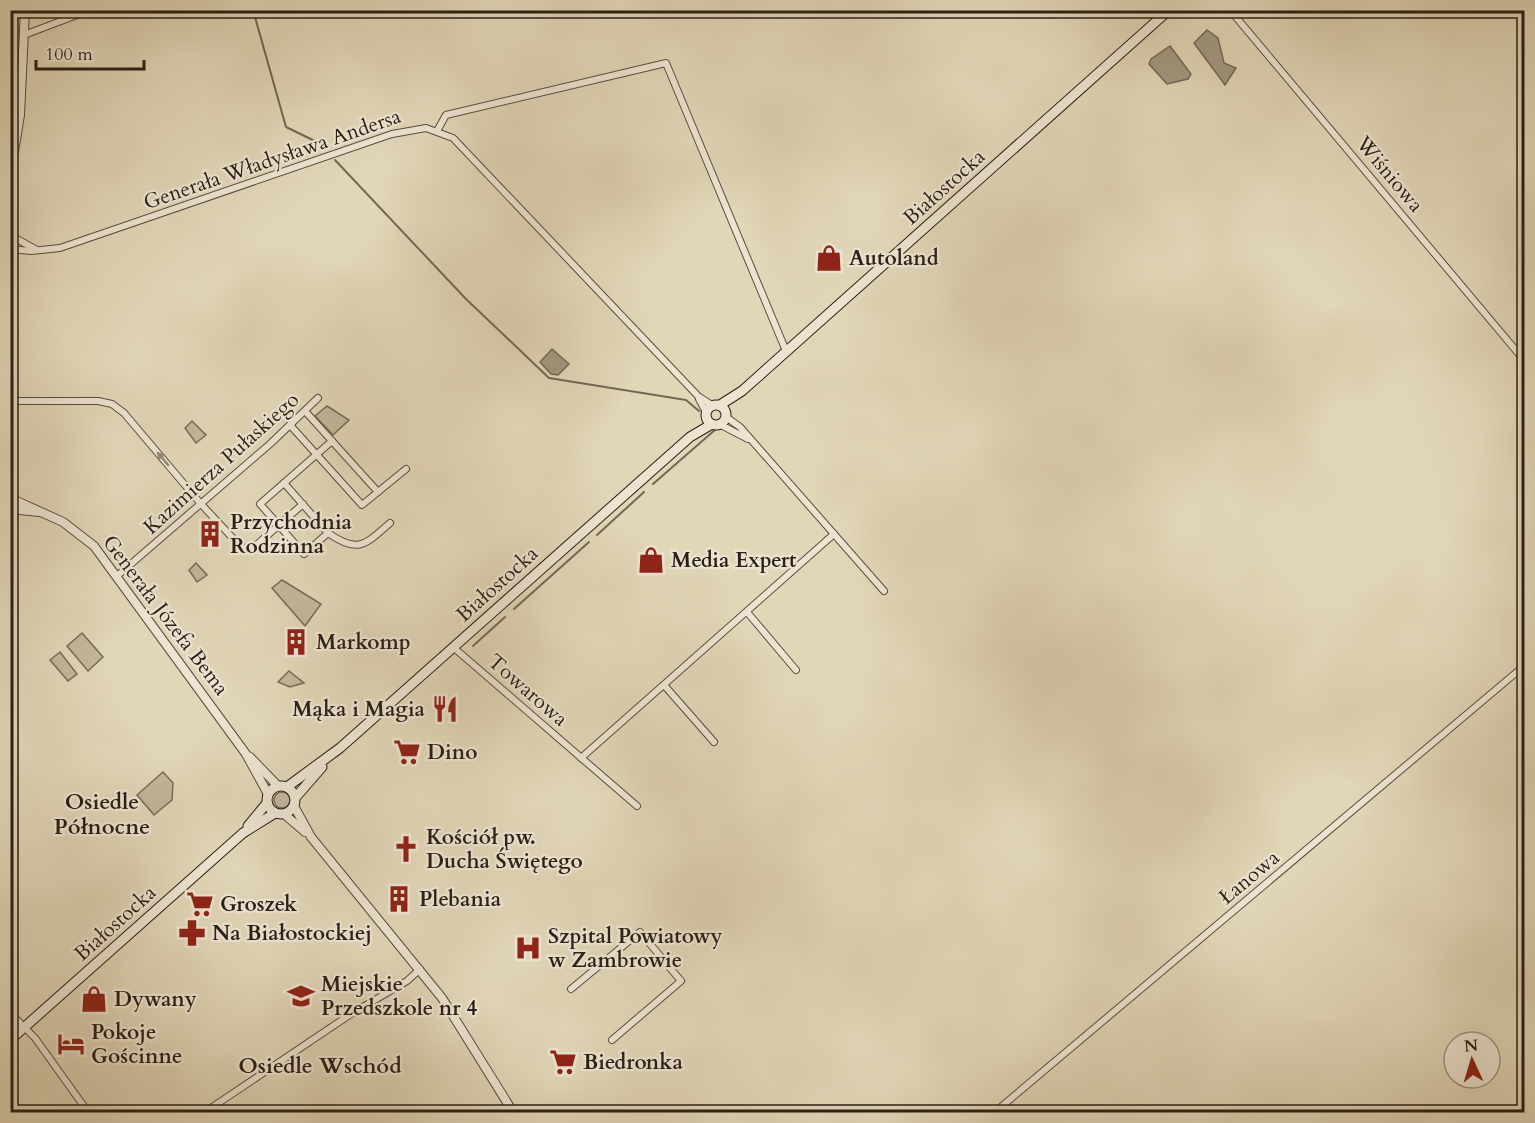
<svg xmlns="http://www.w3.org/2000/svg" width="1535" height="1123" font-family="Cardo,serif">
	<rect width="100%" height="100%" fill="#e1d6b8"/>
	<filter id="stains"><feTurbulence type="fractalNoise" baseFrequency=".00333" numOctaves="4"/><feColorMatrix values="0 0 0 0 .2 0 0 0 0 .09 0 0 0 0 .02 0 0 0 .5 -.17"/></filter>
	<radialGradient id="worn" r=".72"><stop offset=".6" stop-color="#630" stop-opacity="0"/><stop offset="1" stop-color="#630" stop-opacity=".3"/></radialGradient>
	<g fill="#c2b79c" stroke="#766b59" stroke-width="1.5">
		<path d="M 327,406 L 349,420 L 333,435 L 315,416 Z"/>
		<path d="M 192,421 L 206,435 L 196,443 L 185,428 Z"/>
		<path d="M 196,563 L 207,575 L 197,582 L 189,570 Z"/>
		<path d="M 282,580 L 321,604 L 305,626 L 272,588 Z"/>
		<path d="M 82,633 L 103,657 L 88,671 L 67,646 Z"/>
		<path d="M 60,652 L 77,674 L 68,681 L 50,660 Z"/>
		<path d="M 289,671 L 304,683 L 290,687 L 278,682 Z"/>
		<path d="M 163,772 L 173,783 L 172,800 L 154,815 L 137,795 Z"/>
		<circle cx="282" cy="800" r="8"/>
	</g>
	<g fill="#a29881" stroke="#726856" stroke-width="1.5">
		<path d="M 1207,30 L 1218,38 L 1224,63 L 1236,68 L 1225,85 L 1194,43 Z"/>
		<path d="M 1170,46 L 1191,74 L 1188,79 L 1167,84 L 1149,64 L 1151,59 Z"/>
		<path d="M 552,349 L 569,364 L 558,375 L 551,374 L 540,362 Z"/>
	</g>
	<g fill="none" stroke-linecap="round" stroke-linejoin="round">
		<g stroke="#726856" stroke-width="2">
			<path d="M 253,10 L 286,127 L 323,145"/>
			<path d="M 335,160 L 466,299 L 549,378 L 686,400 L 699,411"/>
			<path d="M 653,484 L 716,429"/>
			<path d="M 597,535 L 644,492"/>
			<path d="M 514,609 L 589,542"/>
			<path d="M 473,646 L 505,617"/>
		</g>
		<defs>
			<g id="minor">
				<path d="M 1230,10 L 1524,360"/>
				<path d="M 24,35 L 90,10"/>
				<path d="M 437,131 L 446,115 L 666,63 L 786,351"/>
				<path d="M 15,238 L 37,250"/>
				<path d="M 10,249 L 31,251 L 60,248 L 392,134 L 426,128 L 453,138 L 698,396 L 712,405"/>
				<path d="M 699,399 L 706,412"/>
				<path d="M 10,401 L 98,401 L 112,404 L 124,413 L 201,504 L 242,548 L 254,547 L 303,504"/>
				<path d="M 305,411 L 332,441"/>
				<path d="M 726,417 L 740,427 L 884,591"/>
				<path d="M 719,424 L 748,439"/>
				<path d="M 290,425 L 362,505 L 406,469"/>
				<path d="M 284,483 L 328,533 L 304,554 L 260,504 Z"/>
				<path d="M 284,483 L 332,441 L 378,492"/>
				<path d="M 328,533 C 358,554 365,545 390,523"/>
				<path d="M 117,576 L 270,444 L 318,398"/>
				<path d="M 747,612 L 796,670"/>
				<path d="M 453,647 L 637,806"/>
				<path d="M 664,685 L 714,742"/>
				<path d="M 581,758 L 834,534"/>
				<path d="M 571,989 L 640,932 L 681,981 L 612,1040"/>
				<path d="M 10,1013 L 35,1038 L 88,1112"/>
				<path d="M 205,1112 L 351,1014 L 407,981 L 420,969"/>
				<path d="M 995,1112 L 1524,666"/>
			</g>
			<g id="tertiary">
				<path d="M 10,176 L 20,115 L 25,10"/>
				<path d="M 10,231 L 15,240 L 10,249"/>
				<path d="M 10,498 L 63,522 L 94,546 L 246,754 L 268,794"/>
				<path d="M 10,509 L 39,512"/>
				<path d="M 250,757 L 278,786"/>
				<path d="M 294,806 L 311,837 L 442,998 L 513,1112"/>
				<path d="M 284,814 L 305,832"/>
			</g>
			<g id="secondary">
				<circle cx="716" cy="415" r="10"/>
				<path d="M 720,405 L 742,391 L 1169,10"/>
				<circle cx="281" cy="800" r="14"/>
				<path d="M 287,787 L 340,748 L 690,437 L 712,424"/>
				<path d="M 295,798 L 322,767"/>
				<path d="M 248,826 L 267,803"/>
				<path d="M 10,1040 L 243,833 L 275,813"/>
			</g>
		</defs>
		<use href="#minor" stroke="#574d3e" stroke-width="8"/>
		<use href="#tertiary" stroke="#574d3e" stroke-width="10"/>
		<use href="#secondary" stroke="#291f16" stroke-width="11"/>
		<use href="#minor" stroke="#ece4d1" stroke-width="6"/>
		<use href="#tertiary" stroke="#ece4d1" stroke-width="8"/>
		<use href="#secondary" stroke="#ece4d1" stroke-width="9"/>
	</g>
	<defs><path id="oneway-solid" d="M-6-.8H1V-3.2L6.5 0L1 3.2V.8H-6Z" transform="scale(1.5)"/></defs>
	<use fill="#948b7d" href="#oneway-solid" transform="translate(163 459) rotate(-130)"/>
	<defs>
		<symbol id="shop-bare" viewBox="-9 -9 18 18"><path d="M-5-2.5h2.3a2.7 3.5 0 0 1 5.4 0H5L5.5 6h-11ZM-1.5-2.5h3a1.5 2.3 0 0 0-3 0Z" fill="#8f2418" stroke="#ece4d1" stroke-width="2.5" paint-order="stroke"/></symbol>
		<symbol id="building-bare" viewBox="-9 -9 18 18"><path d="M-4-6H4V6H1V3H-1V6H-4ZM-2.5-4.3h1.7v1.8h-1.7ZM.8-4.3h1.7v1.8H.8ZM-2.5-1h1.7V.8h-1.7ZM.8-1h1.7V.8H.8Z" fill="#8f2418" stroke="#ece4d1" stroke-width="2.5" paint-order="stroke"/></symbol>
		<symbol id="restaurant-bare" viewBox="-9 -9 18 18"><path d="M-5-6h1v4h1v-4h1v4h1v-4h1v5L-1.5 .5V6h-2V.5L-5-1ZM5-6V6H3V1.5H1.5Q1.5-4 5-6Z" fill="#8f2418" stroke="#ece4d1" stroke-width="2.5" paint-order="stroke"/></symbol>
		<symbol id="supermarket-bare" viewBox="-9 -9 18 18"><path d="M-6-5.5h2.5l.6 2H6L4.5 2H-2.5L-4.4-4H-6ZM-1.5 3.2a1.3 1.3 0 1 0 .1 0ZM3 3.2a1.3 1.3 0 1 0 .1 0Z" fill="#8f2418" stroke="#ece4d1" stroke-width="2.5" paint-order="stroke"/></symbol>
		<symbol id="church-bare" viewBox="-9 -9 18 18"><path d="M-1.2-6h2.4v3.5h3.3v2.4h-3.3V6h-2.4V-.1h-3.3v-2.4h3.3Z" fill="#8f2418" stroke="#ece4d1" stroke-width="2.5" paint-order="stroke"/></symbol>
		<symbol id="pharmacy-bare" viewBox="-9 -9 18 18"><path d="M-2-6h4v4h4v4h-4v4h-4v-4h-4v-4h4Z" fill="#8f2418" stroke="#ece4d1" stroke-width="2.5" paint-order="stroke"/></symbol>
		<symbol id="hospital-bare" viewBox="-9 -9 18 18"><path d="M-5-5h3v3.5h4V-5h3V5h-3V1.5h-4V5h-3Z" fill="#8f2418" stroke="#ece4d1" stroke-width="2.5" paint-order="stroke"/></symbol>
		<symbol id="school-bare" viewBox="-9 -9 18 18"><path d="M0-5L7-2L0 1L-7-2ZM-4 1L0 2.5L4 1V4Q0 6-4 4Z" fill="#8f2418" stroke="#ece4d1" stroke-width="2.5" paint-order="stroke"/></symbol>
		<symbol id="hotel-bare" viewBox="-9 -9 18 18"><path d="M-6-4.5h1.5V1H6V5H4.5V3h-9V5H-6ZM-4 0a1.8 1.8 0 1 1 3.6 0ZM.5 0V-2.5h3Q6-2.5 6 0Z" fill="#8f2418" stroke="#ece4d1" stroke-width="2.5" paint-order="stroke"/></symbol>
	</defs>
	<g fill-rule="evenodd">
		<use href="#shop-bare" x="810" y="239" width="38" height="38"/>
		<use href="#building-bare" x="191" y="515" width="38" height="38"/>
		<use href="#shop-bare" x="632" y="541" width="38" height="38"/>
		<use href="#building-bare" x="277" y="623" width="38" height="38"/>
		<use href="#restaurant-bare" x="426" y="690" width="38" height="38"/>
		<use href="#supermarket-bare" x="388" y="733" width="38" height="38"/>
		<use href="#church-bare" x="387" y="830" width="38" height="38"/>
		<use href="#building-bare" x="380" y="880" width="38" height="38"/>
		<use href="#supermarket-bare" x="181" y="885" width="38" height="38"/>
		<use href="#pharmacy-bare" x="173" y="914" width="38" height="38"/>
		<use href="#hospital-bare" x="509" y="929" width="38" height="38"/>
		<use href="#school-bare" x="282" y="977" width="38" height="38"/>
		<use href="#shop-bare" x="75" y="980" width="38" height="38"/>
		<use href="#hotel-bare" x="52" y="1025" width="38" height="38"/>
		<use href="#supermarket-bare" x="544" y="1043" width="38" height="38"/>
	</g>
	<g text-anchor="middle" stroke-width="4.5" stroke-linejoin="round" paint-order="stroke">
		<g font-size="21" fill="#291f16" stroke="#ece4d1">
			<text transform="translate(272 159) rotate(-19)" y="7">Generała Władysława Andersa</text>
			<text transform="translate(1390 174) rotate(50)" y="7">Wiśniowa</text>
			<text transform="translate(944 187) rotate(-42)" y="7">Białostocka</text>
			<text transform="translate(221 463) rotate(-42)" y="7">Kazimierza Pułaskiego</text>
			<text transform="translate(497 584) rotate(-42)" y="7">Białostocka</text>
			<text transform="translate(166 615) rotate(53)" y="7">Generała Józefa Bema</text>
			<text transform="translate(528 690) rotate(41)" y="7">Towarowa</text>
			<text transform="translate(1249 877) rotate(-40)" y="7">Łanowa</text>
			<text transform="translate(115 923) rotate(-42)" y="7">Białostocka</text>
		</g>
		<g font-size="21" font-weight="bold" fill="#291f16" stroke="#ece4d1" text-anchor="start">
			<text x="849" y="265">Autoland</text>
			<text x="230" y="529">Przychodnia<tspan x="230" dy="24">Rodzinna</tspan></text>
			<text x="671" y="567">Media Expert</text>
			<text x="316" y="649">Markomp</text>
			<text x="425" y="716" text-anchor="end">Mąka i Magia</text>
			<text x="427" y="759">Dino</text>
			<text x="426" y="844">Kościół pw.<tspan x="426" dy="24">Ducha Świętego</tspan></text>
			<text x="419" y="906">Plebania</text>
			<text x="220" y="911">Groszek</text>
			<text x="212" y="940">Na Białostockiej</text>
			<text x="548" y="943">Szpital Powiatowy<tspan x="548" dy="24">w Zambrowie</tspan></text>
			<text x="321" y="991">Miejskie<tspan x="321" dy="24">Przedszkole nr 4</tspan></text>
			<text x="114" y="1006">Dywany</text>
			<text x="91" y="1039">Pokoje<tspan x="91" dy="24">Gościnne</tspan></text>
			<text x="583" y="1069">Biedronka</text>
		</g>
		<g font-size="22" font-weight="bold" fill="#291f16" stroke="#ece4d1">
			<text x="102" y="809">Osiedle<tspan x="102" dy="25">Północne</tspan></text>
			<text x="320" y="1073">Osiedle Wschód</text>
		</g>
	</g>
	<rect width="1535" height="1123" fill="none" stroke="#e1d6b8" stroke-width="36"/>
	<rect x="12" y="12" width="1511" height="1099" fill="none" stroke="#291f16" stroke-width="3"/>
	<rect x="18" y="18" width="1499" height="1087" fill="none" stroke="#291f16" stroke-width="1.5"/>
	<g transform="translate(1472 1060) rotate(356)"><circle r="28" fill="#ece4d1" stroke="#9e9586" stroke-width="1.5"/>
	<path d="M0-4.5L10 22L0 15L-10 22Z" fill="#8f2418"/>
	<text y="-9" font-size="16" font-weight="bold" text-anchor="middle" fill="#291f16">N</text>
	</g>
	<path d="M36 60v9h108v-9" fill="none" stroke="#291f16" stroke-width="3"/>
	<text x="45" y="60" font-size="18" fill="#291f16" stroke="#ece4d1" stroke-width="4.5" paint-order="stroke">100 m</text>
	<rect width="100%" height="100%" filter="url(#stains)"/>
	<rect width="100%" height="100%" fill="url(#worn)"/>
</svg>
